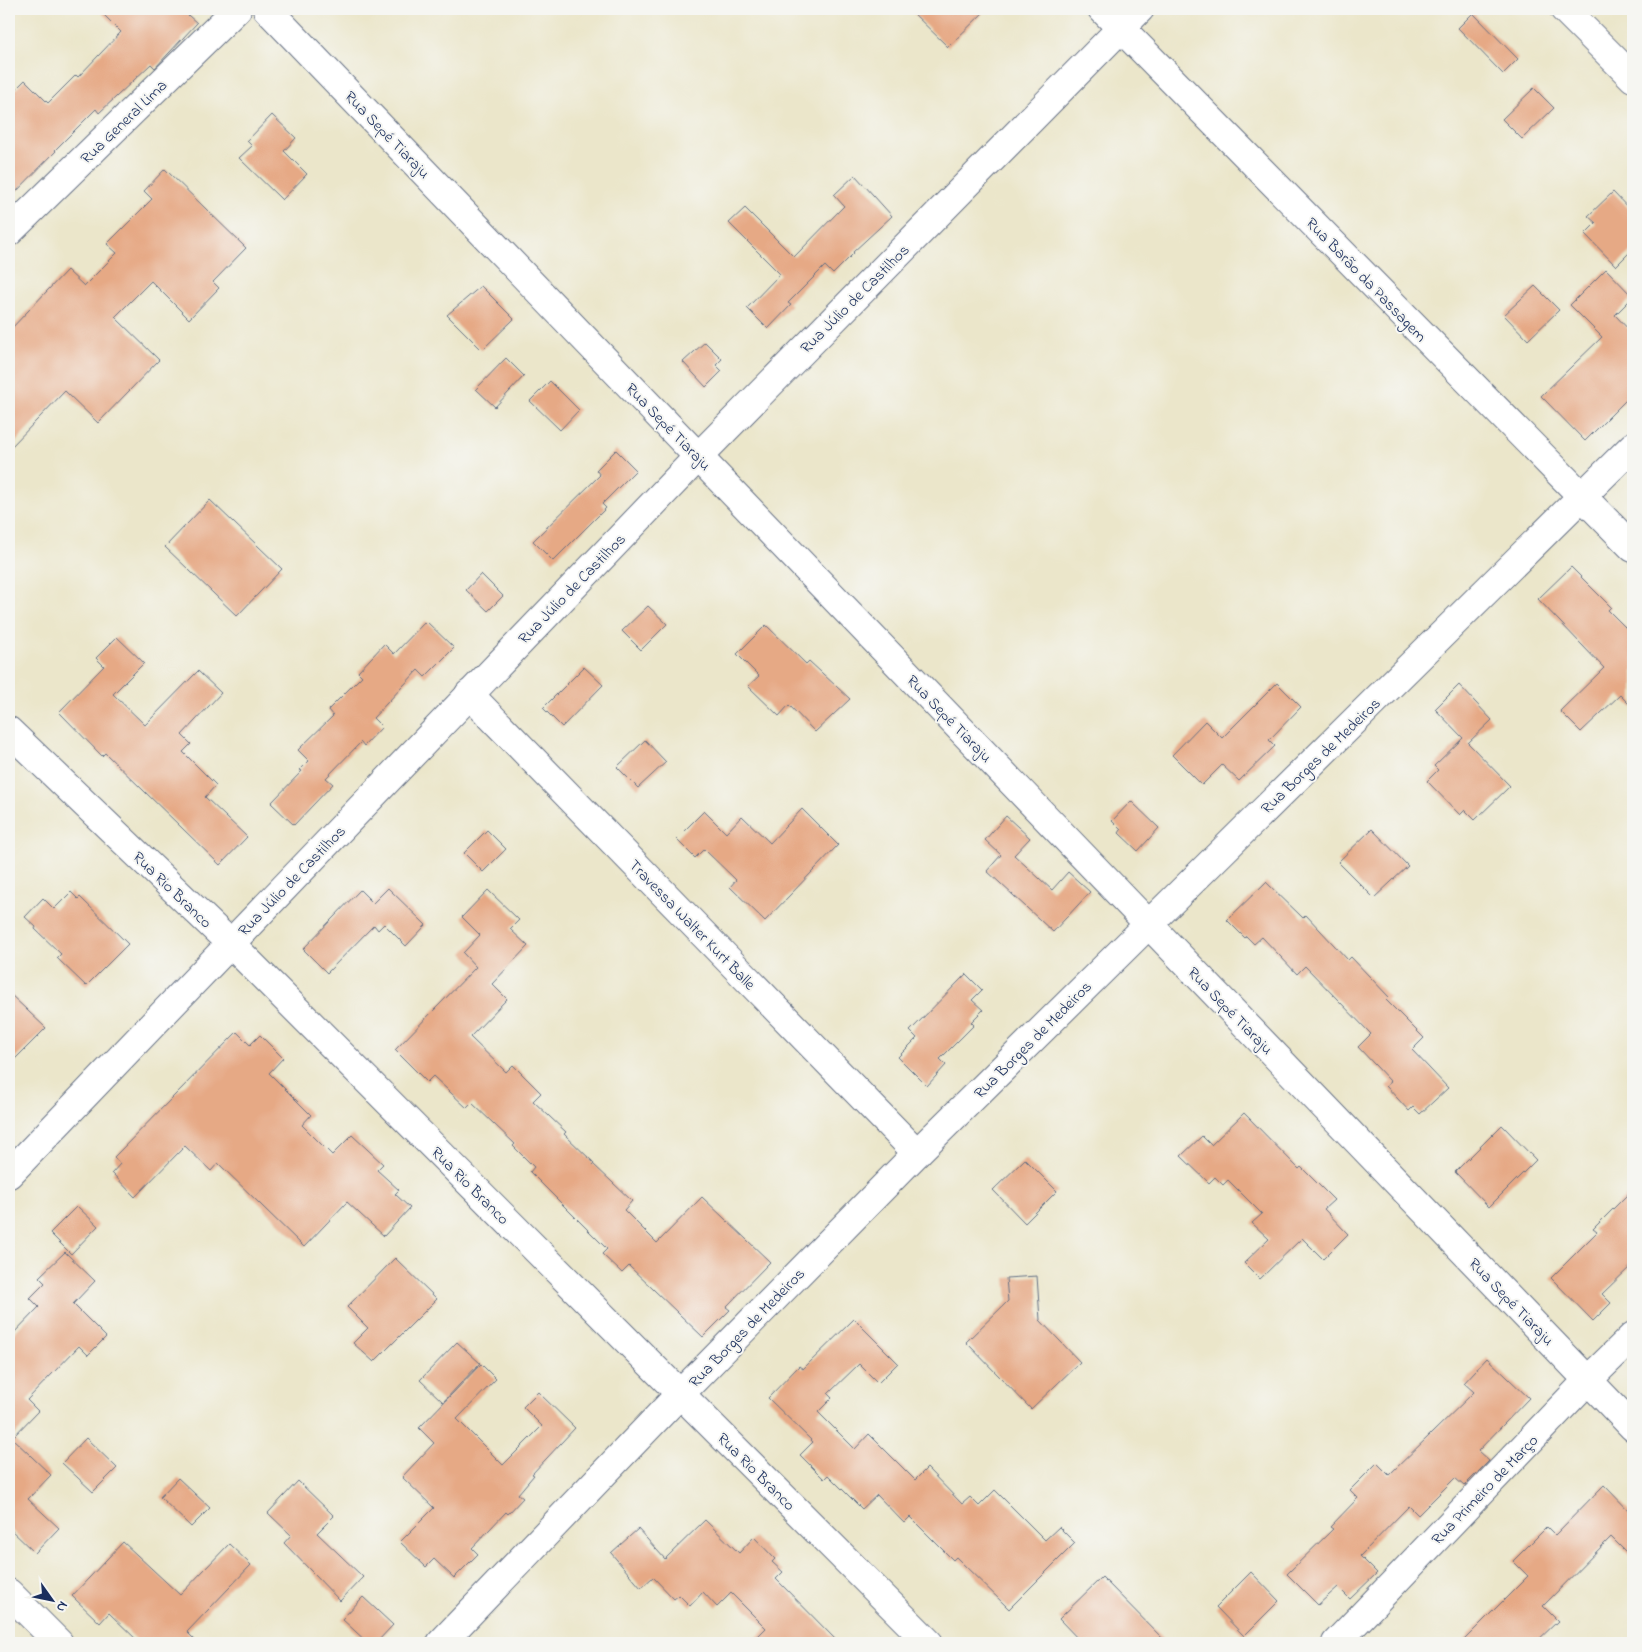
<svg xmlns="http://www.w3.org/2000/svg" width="1642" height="1652" font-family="'Indie Flower',sans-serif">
	<rect width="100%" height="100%" fill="#f6f6f2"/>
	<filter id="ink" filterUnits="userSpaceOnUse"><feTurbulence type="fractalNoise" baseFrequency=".02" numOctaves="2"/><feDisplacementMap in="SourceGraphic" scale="10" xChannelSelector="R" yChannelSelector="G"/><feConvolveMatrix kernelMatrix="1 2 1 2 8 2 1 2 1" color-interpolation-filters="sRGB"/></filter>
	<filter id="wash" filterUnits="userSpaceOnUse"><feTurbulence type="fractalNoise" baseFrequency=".0096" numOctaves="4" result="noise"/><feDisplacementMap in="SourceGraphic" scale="20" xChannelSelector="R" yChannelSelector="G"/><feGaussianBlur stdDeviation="1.12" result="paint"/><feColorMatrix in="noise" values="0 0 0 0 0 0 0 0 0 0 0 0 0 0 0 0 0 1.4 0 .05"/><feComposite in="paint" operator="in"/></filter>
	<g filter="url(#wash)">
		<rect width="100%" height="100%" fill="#ebe6ca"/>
		<g id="blocks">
			<g fill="#e6a985">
				<path d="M 98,9 L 181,9 L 197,23 L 155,68 L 151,64 L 99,113 L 96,109 L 55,150 L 56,151 L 9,199 L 9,96 L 25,80 L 48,103 L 76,75 L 78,77 L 121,32 Z"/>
				<path d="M 909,9 L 987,9 L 948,47 Z"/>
				<path d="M 1473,13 L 1518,59 L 1503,74 L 1458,28 Z"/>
				<path d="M 1534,88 L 1554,108 L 1522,139 L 1502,119 Z"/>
				<path d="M 272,115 L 296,138 L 284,151 L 307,174 L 282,200 L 239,158 L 252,146 L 247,141 Z"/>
				<path d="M 165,169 L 246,248 L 213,282 L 219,288 L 189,319 L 151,281 L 115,317 L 159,360 L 98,423 L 65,391 L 9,449 L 9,331 L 67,270 L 84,286 L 117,253 L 107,244 L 152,199 L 144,191 Z"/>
				<path d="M 855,175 L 892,216 L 853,252 L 854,253 L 833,274 L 825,266 L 788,303 L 791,305 L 768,329 L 747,308 L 780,274 L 729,223 L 745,208 L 794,257 L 844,206 L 834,195 Z"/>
				<path d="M 1613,192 L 1633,213 L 1633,249 L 1616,266 L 1585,234 L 1596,223 L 1588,216 Z"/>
				<path d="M 1606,269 L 1633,297 L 1615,315 L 1633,334 L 1633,393 L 1585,441 L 1541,396 L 1602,337 L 1570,305 Z"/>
				<path d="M 481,286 L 514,319 L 482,350 L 447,315 Z"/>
				<path d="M 1535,286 L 1559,310 L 1528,340 L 1504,315 Z"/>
				<path d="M 705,342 L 722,359 L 716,365 L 722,371 L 706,387 L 683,362 Z"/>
				<path d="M 506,358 L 524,376 L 495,407 L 476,389 Z"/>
				<path d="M 550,381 L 579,410 L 560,430 L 530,401 Z"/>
				<path d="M 616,450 L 636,470 L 602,504 L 606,508 L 553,561 L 533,541 L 600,475 L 596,470 Z"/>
				<path d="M 210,500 L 282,569 L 237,616 L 165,547 Z"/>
				<path d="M 1571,567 L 1611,607 L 1608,610 L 1633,635 L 1633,708 L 1620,695 L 1581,732 L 1560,711 L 1604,668 L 1538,599 Z"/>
				<path d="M 481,574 L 503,596 L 488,611 L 466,590 Z"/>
				<path d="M 648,606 L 667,624 L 641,650 L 622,631 Z"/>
				<path d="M 426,621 L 454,648 L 425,677 L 418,670 L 373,718 L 382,727 L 364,746 L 361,742 L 326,778 L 333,784 L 294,825 L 271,803 L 302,771 L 300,770 L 309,761 L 298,750 L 333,716 L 328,710 L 362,676 L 358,672 L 384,644 L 394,654 Z"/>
				<path d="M 766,625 L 806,664 L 809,661 L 850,699 L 815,732 L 789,705 L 779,716 L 748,686 L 759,676 L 737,654 Z"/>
				<path d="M 117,637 L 144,663 L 113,694 L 145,725 L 198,671 L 221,693 L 182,735 L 191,744 L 183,752 L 216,785 L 205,797 L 247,837 L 220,865 L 105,753 L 102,756 L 59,712 L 104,666 L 96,658 Z"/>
				<path d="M 584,667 L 603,685 L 562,727 L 543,708 Z"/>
				<path d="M 1277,683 L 1301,707 L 1269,740 L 1275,746 L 1239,781 L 1222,765 L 1202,785 L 1172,755 L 1205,721 L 1222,738 Z"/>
				<path d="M 1459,685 L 1492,720 L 1468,743 L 1510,786 L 1475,820 L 1465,810 L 1460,815 L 1427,781 L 1438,770 L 1434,766 L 1463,738 L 1435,709 Z"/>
				<path d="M 645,740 L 666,762 L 638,788 L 617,767 Z"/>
				<path d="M 1131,801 L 1159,828 L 1138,851 L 1119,833 L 1121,830 L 1112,821 Z"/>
				<path d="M 802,809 L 838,845 L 765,921 L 730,887 L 736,880 L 704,849 L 695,858 L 676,839 L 704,811 L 726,833 L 742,816 L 770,843 Z"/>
				<path d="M 1006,816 L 1030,838 L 1014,855 L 1052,890 L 1068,872 L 1090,892 L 1053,932 L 987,871 L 1001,855 L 985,840 Z"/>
				<path d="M 1372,829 L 1408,866 L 1374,898 L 1338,862 Z"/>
				<path d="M 487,830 L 506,849 L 483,872 L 464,853 Z"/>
				<path d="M 1266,882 L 1303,918 L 1306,915 L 1348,960 L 1351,957 L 1389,997 L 1386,1000 L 1424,1038 L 1412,1050 L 1448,1088 L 1420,1114 L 1413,1107 L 1409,1111 L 1386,1086 L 1391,1082 L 1358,1047 L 1371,1034 L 1305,966 L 1297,974 L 1262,937 L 1254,944 L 1246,936 L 1245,938 L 1227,920 Z"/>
				<path d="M 388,888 L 426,925 L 406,946 L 384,924 L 378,930 L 374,925 L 327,973 L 303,949 L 360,890 L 373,903 Z"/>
				<path d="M 488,890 L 519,920 L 510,929 L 528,946 L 492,984 L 507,999 L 470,1037 L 506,1072 L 513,1065 L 541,1093 L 533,1101 L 566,1132 L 564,1134 L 594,1163 L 593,1164 L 632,1201 L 624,1210 L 657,1243 L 702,1197 L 770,1262 L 726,1307 L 730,1310 L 703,1337 L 629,1266 L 622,1273 L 602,1254 L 607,1249 L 530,1172 L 534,1167 L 513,1146 L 515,1144 L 472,1103 L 467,1108 L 433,1076 L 427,1082 L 395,1050 L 476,967 L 463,953 L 480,935 L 462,917 Z"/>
				<path d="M 71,892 L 78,899 L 80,897 L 128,944 L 86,986 L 57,958 L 61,954 L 35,929 L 36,927 L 25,917 L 43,898 L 54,909 Z"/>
				<path d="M 966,974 L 982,990 L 972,1000 L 983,1010 L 971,1022 L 974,1025 L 940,1059 L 946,1065 L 927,1086 L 898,1057 L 917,1038 L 910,1031 Z"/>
				<path d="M 9,993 L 46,1028 L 9,1065 Z"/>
				<path d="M 237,1032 L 250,1045 L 260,1035 L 283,1058 L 269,1073 L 311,1115 L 302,1125 L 332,1155 L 352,1135 L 383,1164 L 377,1170 L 399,1190 L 395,1194 L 410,1208 L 384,1236 L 347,1202 L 304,1247 L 218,1163 L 211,1171 L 185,1146 L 135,1197 L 112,1173 L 120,1164 L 114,1157 Z"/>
				<path d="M 1244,1113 L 1299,1169 L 1301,1167 L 1334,1200 L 1324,1209 L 1348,1234 L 1323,1259 L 1302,1238 L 1260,1279 L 1244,1263 L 1269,1239 L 1252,1223 L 1262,1214 L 1228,1180 L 1223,1185 L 1215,1177 L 1209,1183 L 1181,1156 L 1202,1136 L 1211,1145 Z"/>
				<path d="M 1502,1125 L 1536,1160 L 1489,1207 L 1455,1172 Z"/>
				<path d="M 1025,1159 L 1057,1191 L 1025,1223 L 993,1190 Z"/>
				<path d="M 1633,1189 L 1633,1264 L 1602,1294 L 1611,1303 L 1593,1321 L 1551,1278 L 1597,1232 L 1593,1229 Z"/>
				<path d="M 77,1206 L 98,1226 L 71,1254 L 50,1233 Z"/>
				<path d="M 65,1252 L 95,1281 L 73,1304 L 106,1337 L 88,1355 L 79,1346 L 27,1400 L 38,1411 L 12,1438 L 51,1475 L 28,1499 L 59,1528 L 35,1553 L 9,1528 L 9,1338 L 39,1307 L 30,1298 L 45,1283 L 39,1277 Z"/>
				<path d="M 395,1258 L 437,1299 L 374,1362 L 353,1343 L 368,1328 L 347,1307 Z"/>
				<path d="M 1037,1276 L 1040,1320 L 1080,1362 L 1031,1409 L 966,1342 L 1008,1301 L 1006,1278 Z"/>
				<path d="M 854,1319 L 898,1363 L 878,1383 L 859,1364 L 828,1394 L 832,1398 L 818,1412 L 855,1449 L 869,1434 L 915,1480 L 927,1468 L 962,1504 L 970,1497 L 979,1506 L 995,1490 L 1045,1540 L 1059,1527 L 1075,1543 L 1009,1609 L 956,1557 L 953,1560 L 910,1517 L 904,1523 L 877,1495 L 862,1509 L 828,1475 L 824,1479 L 800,1455 L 813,1442 L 768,1398 L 799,1366 L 803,1369 Z"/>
				<path d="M 457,1342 L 480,1363 L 443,1402 L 420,1380 Z"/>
				<path d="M 1487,1358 L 1529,1398 L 1478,1451 L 1489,1461 L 1464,1486 L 1455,1478 L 1418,1515 L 1409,1506 L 1360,1556 L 1377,1573 L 1350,1599 L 1338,1587 L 1318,1605 L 1287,1574 L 1333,1529 L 1330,1527 L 1358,1498 L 1350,1490 L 1377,1463 L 1389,1475 L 1474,1392 L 1464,1383 Z"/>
				<path d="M 481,1364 L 496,1379 L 457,1419 L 503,1465 L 542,1426 L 523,1407 L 538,1392 L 575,1428 L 532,1474 L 534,1475 L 518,1494 L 523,1498 L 508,1514 L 506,1512 L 472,1548 L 478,1554 L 454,1578 L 434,1559 L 426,1567 L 400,1542 L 434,1508 L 402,1477 L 434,1443 L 419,1428 Z"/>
				<path d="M 86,1438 L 117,1468 L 93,1492 L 62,1463 Z"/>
				<path d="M 178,1478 L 210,1508 L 191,1527 L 160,1497 Z"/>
				<path d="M 298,1481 L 334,1516 L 317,1533 L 363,1577 L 340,1601 L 284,1543 L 291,1535 L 268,1513 Z"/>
				<path d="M 1604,1485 L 1633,1515 L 1633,1559 L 1611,1537 L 1543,1606 L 1558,1621 L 1535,1643 L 1461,1643 L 1528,1576 L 1513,1561 L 1547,1527 L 1555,1535 Z"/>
				<path d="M 705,1520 L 739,1553 L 754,1537 L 775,1559 L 772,1562 L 783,1572 L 776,1579 L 839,1643 L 751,1643 L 766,1628 L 731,1593 L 717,1607 L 703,1592 L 690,1606 L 679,1595 L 674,1599 L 653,1577 L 641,1588 L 611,1553 L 638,1529 L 665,1559 Z"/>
				<path d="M 123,1542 L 180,1595 L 229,1544 L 251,1565 L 187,1632 L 198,1643 L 140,1643 L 109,1613 L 100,1623 L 72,1596 Z"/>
				<path d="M 1251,1572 L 1279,1601 L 1244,1636 L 1216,1607 Z"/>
				<path d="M 1102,1577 L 1167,1643 L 1082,1643 L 1059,1619 Z"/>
				<path d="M 363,1597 L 393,1625 L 376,1643 L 368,1643 L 342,1619 Z"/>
			</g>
		</g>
	</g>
	<g filter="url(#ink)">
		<use href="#blocks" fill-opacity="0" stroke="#646f84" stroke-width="1"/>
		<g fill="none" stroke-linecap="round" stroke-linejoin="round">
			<defs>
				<g id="street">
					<path d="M 267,9 L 1633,1427"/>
					<path d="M 1102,9 L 1633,548"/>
					<path d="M 1564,9 L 1633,78"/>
					<path d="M 9,232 L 237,9"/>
					<path d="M 469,694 L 917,1153"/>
					<path d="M 9,731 L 230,943 L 929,1643"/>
					<path d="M 9,1174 L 699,456 L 1140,9"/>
					<path d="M 9,1593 L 59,1643"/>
					<path d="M 441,1643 L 680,1394 L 917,1153 L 1633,446"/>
					<path d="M 1336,1643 L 1588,1380 L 1633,1336"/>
				</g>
			</defs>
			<use href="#street" stroke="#646f84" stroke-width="30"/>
			<use href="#street" stroke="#fff" stroke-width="28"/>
		</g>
	</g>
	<g text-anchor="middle" stroke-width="4" stroke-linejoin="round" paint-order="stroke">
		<g font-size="16" fill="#1b2f5e" stroke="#f6f6f2">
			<text transform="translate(123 121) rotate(-44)" y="6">Rua General Lima</text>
			<text transform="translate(388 134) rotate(46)" y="6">Rua Sepé Tiaraju</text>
			<text transform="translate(1367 279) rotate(46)" y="6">Rua Barão da Passagem</text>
			<text transform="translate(854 298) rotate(-45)" y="6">Rua Júlio de Castilhos</text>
			<text transform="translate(669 426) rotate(46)" y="6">Rua Sepé Tiaraju</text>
			<text transform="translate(571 588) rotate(-46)" y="6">Rua Júlio de Castilhos</text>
			<text transform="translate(950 718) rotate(46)" y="6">Rua Sepé Tiaraju</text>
			<text transform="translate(1320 755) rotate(-44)" y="6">Rua Borges de Medeiros</text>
			<text transform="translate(291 880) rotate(-46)" y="6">Rua Júlio de Castilhos</text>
			<text transform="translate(173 889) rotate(44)" y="6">Rua Rio Branco</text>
			<text transform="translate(693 924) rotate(46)" y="6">Travessa Walter Kurt Balle</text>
			<text transform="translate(1231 1010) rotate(46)" y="6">Rua Sepé Tiaraju</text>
			<text transform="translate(1032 1039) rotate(-45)" y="6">Rua Borges de Medeiros</text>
			<text transform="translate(471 1185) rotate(45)" y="6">Rua Rio Branco</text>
			<text transform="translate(1512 1301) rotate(46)" y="6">Rua Sepé Tiaraju</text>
			<text transform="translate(746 1327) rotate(-46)" y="6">Rua Borges de Medeiros</text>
			<text transform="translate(757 1471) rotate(45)" y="6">Rua Rio Branco</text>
			<text transform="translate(1484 1489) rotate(-46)" y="6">Rua Primeiro de Março</text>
		</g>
	</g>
	<rect width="1642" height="1652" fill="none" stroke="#f6f6f2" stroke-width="30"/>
	<g transform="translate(52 1600) rotate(123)" stroke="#f6f6f2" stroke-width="4" paint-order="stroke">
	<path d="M0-4L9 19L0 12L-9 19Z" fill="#1b2f5e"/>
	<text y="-8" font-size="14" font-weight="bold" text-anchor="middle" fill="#1b2f5e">N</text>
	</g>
</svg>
